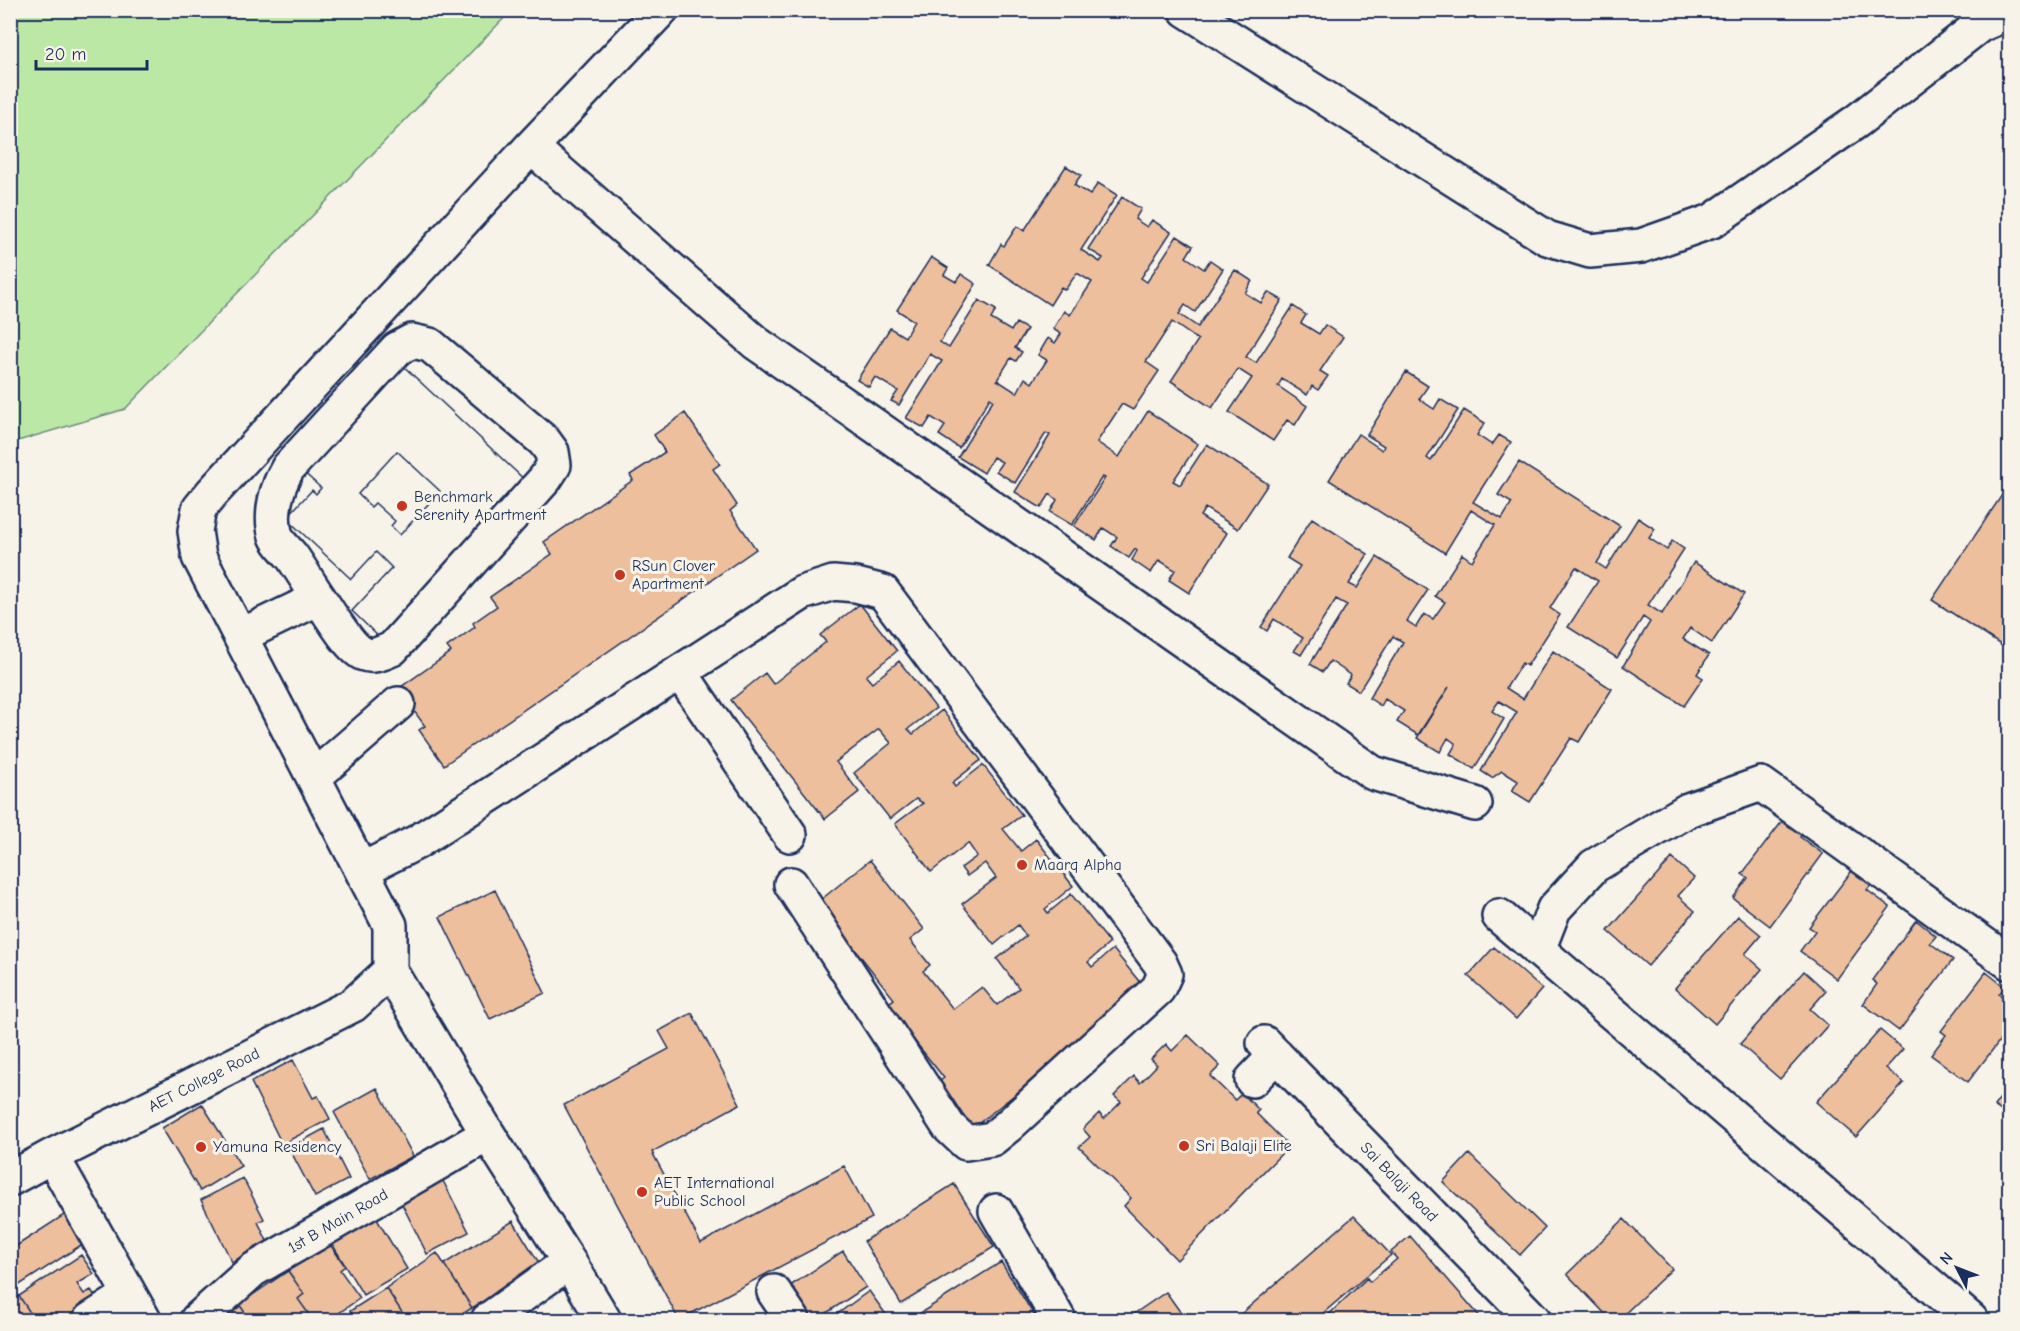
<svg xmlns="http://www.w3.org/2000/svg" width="2020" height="1331" viewBox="0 0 2020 1331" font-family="'Comic Neue',sans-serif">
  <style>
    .green { fill: #bce8a5; stroke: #6c8c82; stroke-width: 1.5 }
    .building { fill: #edbf9c; stroke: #1b2f5e; stroke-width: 1.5; fill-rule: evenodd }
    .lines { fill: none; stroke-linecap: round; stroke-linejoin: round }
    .minor-casing { stroke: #1b2f5e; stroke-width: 38 }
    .minor { stroke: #f7f3e8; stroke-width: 33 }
    .poi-dot { fill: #c8321e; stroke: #f7f3e8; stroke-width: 2 }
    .labels { text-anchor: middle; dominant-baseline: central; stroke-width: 6; stroke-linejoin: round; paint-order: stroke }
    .poi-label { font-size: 16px; fill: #1b2f5e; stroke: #f7f3e8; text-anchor: start }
    .street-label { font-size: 16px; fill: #1b2f5e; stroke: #f7f3e8 }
  </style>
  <rect width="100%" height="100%" fill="#f7f3e8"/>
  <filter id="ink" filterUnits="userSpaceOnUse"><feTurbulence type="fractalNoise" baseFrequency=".0167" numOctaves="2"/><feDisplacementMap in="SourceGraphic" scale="12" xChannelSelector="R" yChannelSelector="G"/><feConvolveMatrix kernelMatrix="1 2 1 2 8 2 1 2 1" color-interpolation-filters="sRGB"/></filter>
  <g filter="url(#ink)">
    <path class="green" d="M 11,10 L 511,10 L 511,11 L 125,409 L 11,443 Z"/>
    <path class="building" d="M 1066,166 L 1081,175 L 1074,185 L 1090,195 L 1098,183 L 1117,195 L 1081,250 L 1100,262 L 1103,258 L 1088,249 L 1122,197 L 1141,209 L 1135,219 L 1147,227 L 1152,220 L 1171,232 L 1141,278 L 1147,282 L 1177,236 L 1193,246 L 1186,257 L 1204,269 L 1210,260 L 1223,269 L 1195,312 L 1185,305 L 1179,314 L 1198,327 L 1235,270 L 1252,281 L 1245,293 L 1261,303 L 1268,292 L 1282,300 L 1246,357 L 1256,363 L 1293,306 L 1306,315 L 1301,323 L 1319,334 L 1325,325 L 1343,337 L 1320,371 L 1328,376 L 1318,390 L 1312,386 L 1307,395 L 1282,379 L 1278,386 L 1307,406 L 1295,425 L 1287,420 L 1273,441 L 1229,412 L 1252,378 L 1238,369 L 1212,408 L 1171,381 L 1198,340 L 1172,322 L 1146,362 L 1159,371 L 1133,410 L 1122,404 L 1097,442 L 1119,457 L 1148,411 L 1198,444 L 1173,481 L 1180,485 L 1207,444 L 1268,484 L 1238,529 L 1205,508 L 1200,516 L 1227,533 L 1189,593 L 1169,580 L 1175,570 L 1159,560 L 1151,573 L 1132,560 L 1137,551 L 1135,549 L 1129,558 L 1111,546 L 1117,537 L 1103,528 L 1096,540 L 1074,526 L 1105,478 L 1102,477 L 1072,525 L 1050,512 L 1057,500 L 1050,494 L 1041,508 L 1015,492 L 1050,435 L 1046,433 L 1015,483 L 996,471 L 1002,462 L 993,457 L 984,473 L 958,457 L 993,400 L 990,398 L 959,448 L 939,435 L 945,426 L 931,417 L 924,428 L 906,418 L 942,361 L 930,354 L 899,405 L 891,401 L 898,391 L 875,377 L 869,387 L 857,380 L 890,328 L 905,337 L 914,321 L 897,310 L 931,257 L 948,268 L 944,275 L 956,282 L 961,274 L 976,284 L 940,342 L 949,348 L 979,300 L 996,310 L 991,319 L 1011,331 L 1016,323 L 1027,329 L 1015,348 L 1022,352 L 1016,361 L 1011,358 L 997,380 L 1017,393 L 1025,378 L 1032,383 L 1047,360 L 1038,355 L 1048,338 L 1055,343 L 1061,334 L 1053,329 L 1064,311 L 1070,315 L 1092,282 L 1077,273 L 1065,290 L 1061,287 L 1050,305 L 989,265 L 1001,244 L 1004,246 L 1017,226 L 1024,231 Z
      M 398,361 L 528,483 L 382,640 L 352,611 L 392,568 L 376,552 L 351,579 L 286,518 L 312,490 L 316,494 L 321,488 L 299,468 ZM 397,451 L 440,491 L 400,535 L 391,526 L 395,521 L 375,503 L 371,507 L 358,494 Z
      M 398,361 L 528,483 L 382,640 L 352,611 L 392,568 L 376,552 L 351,579 L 286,518 L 312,490 L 316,494 L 321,488 L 299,468 Z
      M 1406,372 L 1428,386 L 1419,399 L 1434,409 L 1440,399 L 1458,410 L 1427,458 L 1431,461 L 1464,410 L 1485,423 L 1477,435 L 1492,445 L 1499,435 L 1511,442 L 1473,502 L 1502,519 L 1512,503 L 1498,495 L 1519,462 L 1620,526 L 1597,563 L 1606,569 L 1638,518 L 1655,529 L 1649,538 L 1667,550 L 1672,541 L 1684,549 L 1648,605 L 1662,614 L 1694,562 L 1744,594 L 1712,643 L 1690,628 L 1683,639 L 1709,655 L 1697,674 L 1703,678 L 1684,706 L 1623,666 L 1650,622 L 1643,617 L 1617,658 L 1568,627 L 1598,581 L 1576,567 L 1550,608 L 1560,615 L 1527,666 L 1522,663 L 1506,688 L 1523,699 L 1553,651 L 1612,689 L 1579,742 L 1571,738 L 1530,802 L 1512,791 L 1518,781 L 1502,771 L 1492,778 L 1481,771 L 1517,712 L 1499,701 L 1492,711 L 1504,719 L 1474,769 L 1450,754 L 1456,744 L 1448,738 L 1440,752 L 1417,738 L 1449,687 L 1418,735 L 1397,722 L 1404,711 L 1385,699 L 1381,706 L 1369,698 L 1403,642 L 1393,636 L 1359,691 L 1346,683 L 1351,675 L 1330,661 L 1323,672 L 1310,664 L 1347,605 L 1336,599 L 1301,655 L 1294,651 L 1303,638 L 1274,619 L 1267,631 L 1261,627 L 1300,566 L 1287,558 L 1312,518 L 1368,554 L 1349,584 L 1357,588 L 1377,557 L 1428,590 L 1407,621 L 1416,627 L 1424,614 L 1433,619 L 1445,602 L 1435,596 L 1462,554 L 1472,561 L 1495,525 L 1471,510 L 1445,553 L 1329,480 L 1358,434 L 1382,450 L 1384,446 L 1367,435 Z
      M 685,413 L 720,464 L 713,469 L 737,505 L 730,511 L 756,549 L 444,765 L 419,730 L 425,726 L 398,689 L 451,652 L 447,647 L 475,627 L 473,623 L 497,606 L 490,597 L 552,554 L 544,542 L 633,480 L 630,475 L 665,452 L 654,435 Z
      M 397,451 L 440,491 L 400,535 L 391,526 L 395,521 L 375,503 L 371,507 L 358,494 Z
      M 2010,483 L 2010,651 L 1932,600 Z
      M 860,604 L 897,651 L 866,676 L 872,683 L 899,661 L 936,708 L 908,729 L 913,734 L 942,710 L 981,760 L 952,783 L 955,787 L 983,765 L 1022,815 L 1003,829 L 1021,851 L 1036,839 L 1073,886 L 1045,909 L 1048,913 L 1071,894 L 1110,943 L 1088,962 L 1092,967 L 1113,949 L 1146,990 L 969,1131 L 934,1086 L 944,1078 L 886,1005 L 894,999 L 818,902 L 870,860 L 924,929 L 910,940 L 930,965 L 923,971 L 953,1009 L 982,987 L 997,1005 L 1019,988 L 997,959 L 1026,936 L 1018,925 L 994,945 L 962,904 L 996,878 L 985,863 L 967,876 L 961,868 L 977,856 L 968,843 L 931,872 L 895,824 L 923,803 L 916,799 L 890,819 L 854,773 L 891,743 L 879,729 L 836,762 L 859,792 L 825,819 L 731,700 L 765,673 L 773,684 L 826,642 L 820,635 Z
      M 1787,815 L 1806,830 L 1800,837 L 1823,854 L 1770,926 L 1733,898 L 1748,878 L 1742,874 Z
      M 1672,858 L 1694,878 L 1678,896 L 1695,911 L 1648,966 L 1608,931 Z
      M 1854,868 L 1874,882 L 1867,890 L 1890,907 L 1837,979 L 1800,951 L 1815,931 L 1809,927 Z
      M 495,890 L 545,993 L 490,1019 L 440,917 Z
      M 1738,916 L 1761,935 L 1745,954 L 1762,969 L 1715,1024 L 1675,988 Z
      M 1916,920 L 1936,936 L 1930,943 L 1953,960 L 1899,1031 L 1863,1004 L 1877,984 L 1872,980 Z
      M 1494,947 L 1542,989 L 1516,1019 L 1468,976 Z
      M 1804,971 L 1826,991 L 1810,1009 L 1828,1025 L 1780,1079 L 1740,1044 Z
      M 1986,972 L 2005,987 L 1999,994 L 2010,1002 L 2010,1027 L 1968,1082 L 1931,1055 L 1946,1035 L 1941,1031 Z
      M 692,1013 L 740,1104 L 652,1152 L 701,1243 L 844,1166 L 872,1218 L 679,1320 L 564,1105 L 669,1049 L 659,1031 Z
      M 1880,1030 L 1903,1049 L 1886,1068 L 1904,1083 L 1856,1137 L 1816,1102 Z
      M 1188,1035 L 1220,1066 L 1210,1076 L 1235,1100 L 1242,1093 L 1259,1110 L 1256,1113 L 1289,1146 L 1177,1260 L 1124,1206 L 1131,1198 L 1079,1147 L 1090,1137 L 1083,1129 L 1099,1113 L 1104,1119 L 1121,1102 L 1114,1096 L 1134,1076 L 1140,1083 L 1157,1065 L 1151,1059 L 1166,1044 L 1172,1051 Z
      M 293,1060 L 313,1098 L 318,1096 L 330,1119 L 282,1144 L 251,1082 Z
      M 2010,1074 L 2010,1117 L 1994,1106 L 2009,1086 L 2004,1082 Z
      M 377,1088 L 413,1156 L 370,1179 L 334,1112 Z
      M 202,1104 L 241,1166 L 200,1191 L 162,1128 Z
      M 324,1129 L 349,1179 L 315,1197 L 289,1148 Z
      M 1469,1154 L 1545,1228 L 1520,1255 L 1443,1182 Z
      M 439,1173 L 469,1232 L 427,1254 L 397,1194 Z
      M 243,1178 L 264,1219 L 258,1222 L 268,1243 L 232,1262 L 201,1200 Z
      M 954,1184 L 994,1247 L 901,1304 L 864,1241 Z
      M 67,1213 L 86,1242 L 10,1291 L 10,1250 Z
      M 375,1216 L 407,1269 L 363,1295 L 331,1242 Z
      M 1354,1216 L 1391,1255 L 1315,1320 L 1234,1320 Z
      M 1624,1219 L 1672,1269 L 1618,1320 L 1611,1320 L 1567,1274 Z
      M 513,1221 L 541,1266 L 472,1308 L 444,1264 Z
      M 1410,1236 L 1483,1320 L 1316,1320 L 1320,1317 L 1323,1320 L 1367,1278 L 1370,1282 L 1397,1259 L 1391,1252 Z
      M 329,1243 L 345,1266 L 340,1270 L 360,1298 L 329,1320 L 313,1320 L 298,1299 L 304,1294 L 288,1271 Z
      M 843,1251 L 866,1287 L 816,1320 L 813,1320 L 790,1286 Z
      M 437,1253 L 472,1308 L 453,1320 L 407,1320 L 386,1288 Z
      M 81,1255 L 94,1274 L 77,1284 L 84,1294 L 91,1290 L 97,1299 L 64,1320 L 35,1320 L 19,1296 Z
      M 1001,1262 L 1037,1320 L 916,1320 L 914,1317 Z
      M 288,1271 L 304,1294 L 298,1299 L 313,1320 L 250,1320 L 239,1304 Z
      M 386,1288 L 407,1320 L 356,1320 L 350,1311 Z
      M 869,1291 L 890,1320 L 829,1320 Z
      M 1166,1292 L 1186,1320 L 1125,1320 Z
      M 19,1296 L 35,1320 L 10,1320 L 10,1302 Z
      M 239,1304 L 250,1320 L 212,1320 Z"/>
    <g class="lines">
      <g class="minor-casing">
        <path id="minor" d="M 1186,10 L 1547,238 L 1590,251 L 1641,246 L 1712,221 L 1857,121 L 1980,25 L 2010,12
          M 531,147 L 756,343 L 1373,773 L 1475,804
          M 240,636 L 319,598 C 310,585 302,571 293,558 C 288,551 279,544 276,536 C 269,513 277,487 288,468 L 397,349 L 412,341 L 430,345 L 544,441 L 552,452 L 554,465 L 545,479 L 392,649 C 384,652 373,658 364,654 C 350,649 328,611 319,598
          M 680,672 L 790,835
          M 314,777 L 398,704
          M 362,870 L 417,842 L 802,593 L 833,583 L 856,585 L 883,592 L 1160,963 L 1165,974 L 1158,989 L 1008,1126 L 992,1139 L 966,1143 L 949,1127 L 791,884
          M 1499,916 L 1971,1320
          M 1538,950 L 1554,909 L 1594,866 L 1688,810 L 1761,784 L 2010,963
          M 1264,1043 L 1534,1320
          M 1252,1080 L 1276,1055
          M 52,1156 L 144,1320
          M 10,1179 L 52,1156 L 353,1005 L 390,971
          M 996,1211 L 1059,1320
          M 774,1292 L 793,1320
          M 90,1320 L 129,1295
          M 197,1320 L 253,1270 L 488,1134
          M 488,1320 L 569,1262
          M 604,1320 L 569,1262 L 488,1134 L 390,971 L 390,925 L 199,557 L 195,531 L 199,509 L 212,493 L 531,147 L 661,10"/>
      </g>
      <use href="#minor" class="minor"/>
    </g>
  </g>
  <g class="poi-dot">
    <circle cx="402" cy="506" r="6"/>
    <circle cx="620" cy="575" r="6"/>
    <circle cx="1022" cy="865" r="6"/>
    <circle cx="1184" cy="1146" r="6"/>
    <circle cx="201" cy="1147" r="6"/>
    <circle cx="642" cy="1192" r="6"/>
  </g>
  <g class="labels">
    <g class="poi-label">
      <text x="414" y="497">Benchmark<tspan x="414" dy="18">Serenity Apartment</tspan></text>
      <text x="632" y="566">RSun Clover<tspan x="632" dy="18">Apartment</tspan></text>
      <text x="1034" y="865">Maarq Alpha</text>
      <text x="1196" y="1146">Sri Balaji Elite</text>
      <text x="213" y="1147">Yamuna Residency</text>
      <text x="654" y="1183">AET International<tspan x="654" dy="18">Public School</tspan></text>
    </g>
    <g class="street-label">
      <text transform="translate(204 1080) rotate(-27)">AET College Road</text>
      <text transform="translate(1399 1182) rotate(46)">Sai Balaji Road</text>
      <text transform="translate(338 1221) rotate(-30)">1st B Main Road</text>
    </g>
  </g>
  <rect width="2020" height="1331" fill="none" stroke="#f7f3e8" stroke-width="36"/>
  <rect x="18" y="18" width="1984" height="1295" fill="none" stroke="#1b2f5e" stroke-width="2" filter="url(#ink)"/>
  <g transform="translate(1957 1268) rotate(312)" stroke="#f7f3e8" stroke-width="4.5" paint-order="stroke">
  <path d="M0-4.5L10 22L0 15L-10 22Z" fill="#1b2f5e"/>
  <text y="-9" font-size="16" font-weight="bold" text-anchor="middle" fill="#1b2f5e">N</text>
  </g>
  <path d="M36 60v9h111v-9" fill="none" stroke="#1b2f5e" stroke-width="3"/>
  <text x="45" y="60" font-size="18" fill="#1b2f5e" stroke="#f7f3e8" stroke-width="4.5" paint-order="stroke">20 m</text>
</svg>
